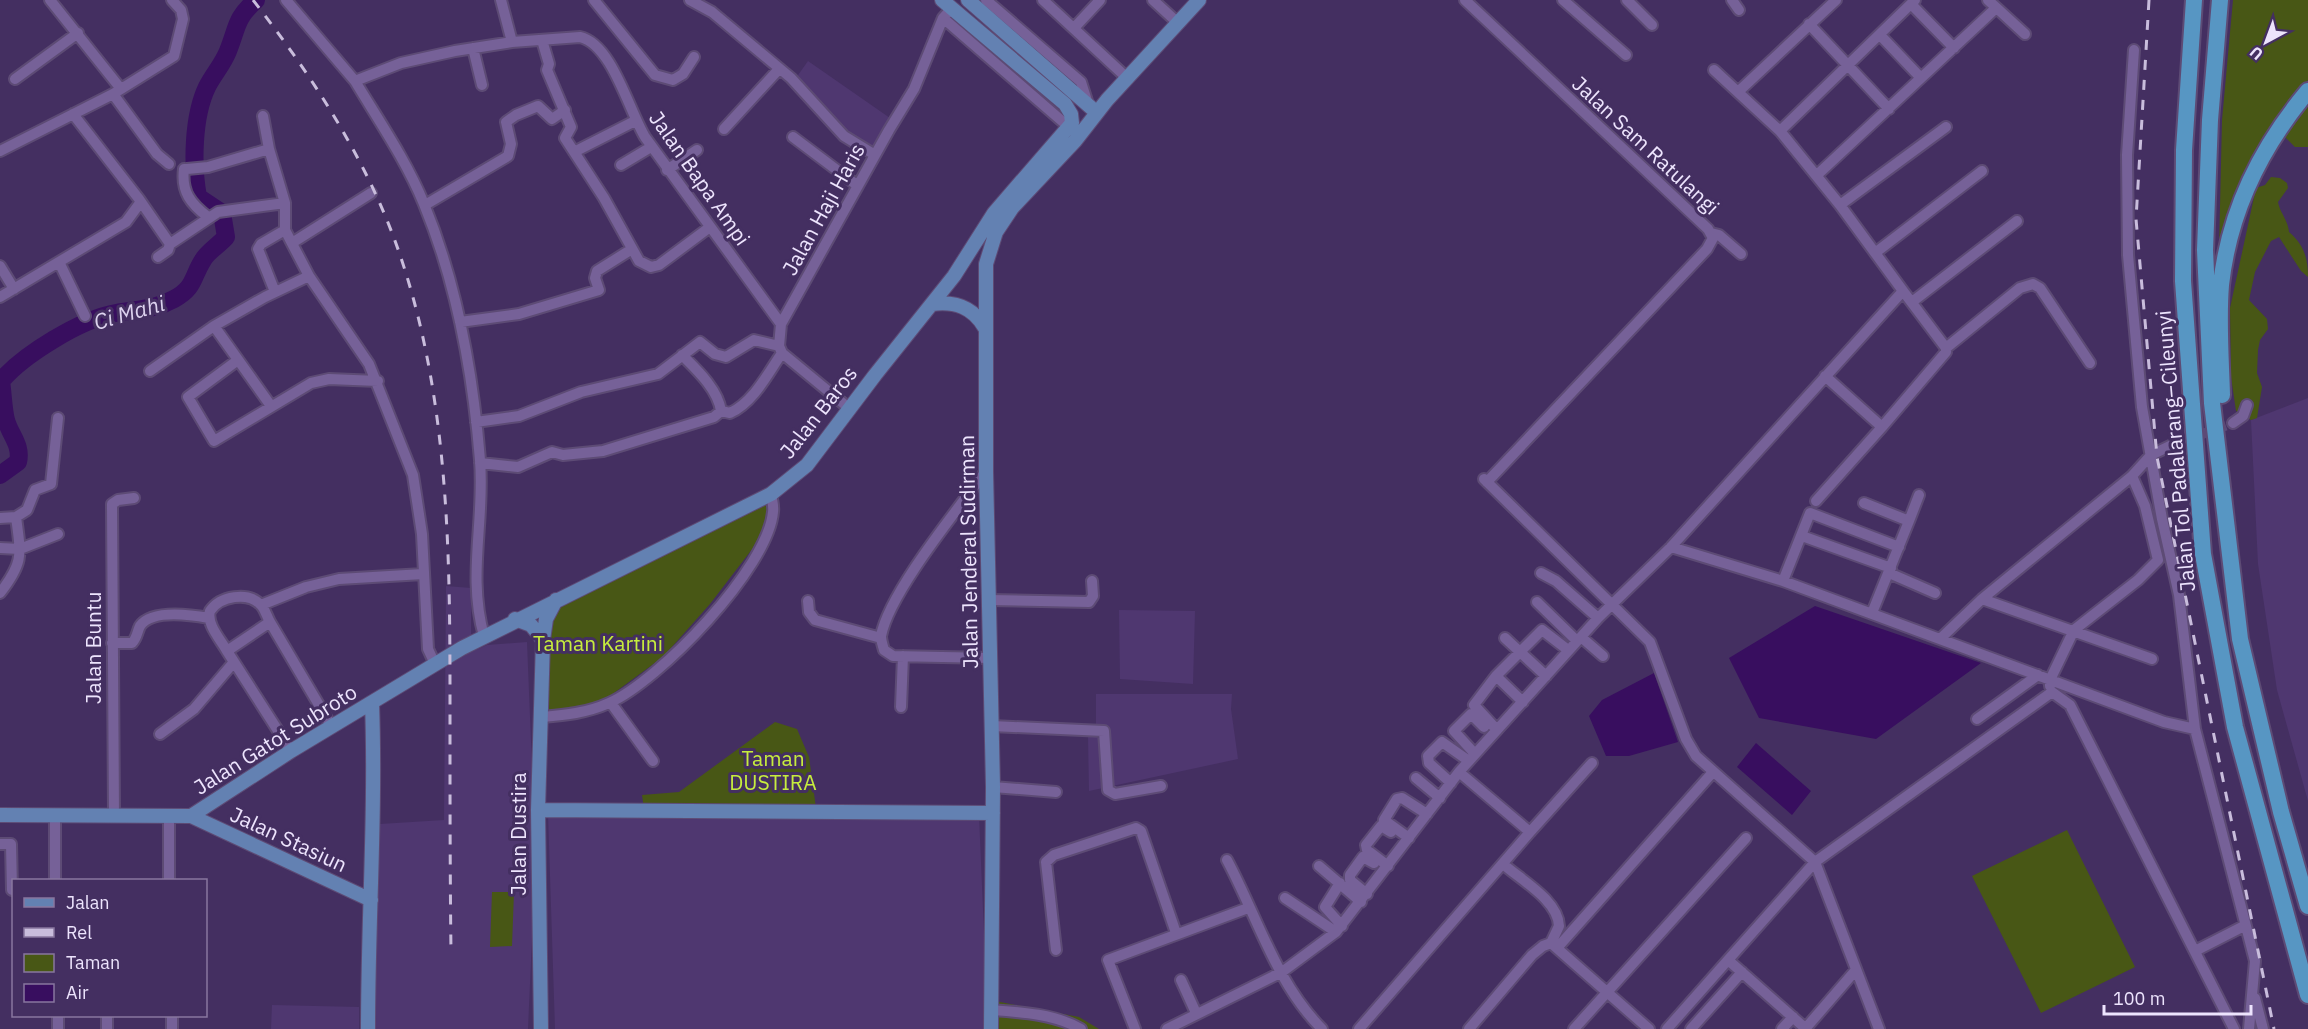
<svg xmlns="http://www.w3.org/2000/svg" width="2308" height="1029" viewBox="0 0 2308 1029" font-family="'IBM Plex Sans',sans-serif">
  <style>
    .built { fill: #4f3770 }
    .green { fill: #485715 }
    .water { fill: #380e5f }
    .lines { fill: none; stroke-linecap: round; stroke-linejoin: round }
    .river { stroke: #380e5f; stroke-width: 18 }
    .minor-tunnel { stroke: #5d4a78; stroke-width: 10; stroke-dasharray: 10 5; stroke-linecap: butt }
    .minor-casing { stroke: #5d4b75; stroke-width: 14 }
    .major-casing { stroke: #5d4b75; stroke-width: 16 }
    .highway-casing { stroke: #5d4b75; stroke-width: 20 }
    .minor { stroke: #766198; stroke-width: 10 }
    .major { stroke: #6381b2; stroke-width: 14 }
    .highway { stroke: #5796c3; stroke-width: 16 }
    .rail { stroke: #c9bddc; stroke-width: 3; stroke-dasharray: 10 10; stroke-linecap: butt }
    .labels { text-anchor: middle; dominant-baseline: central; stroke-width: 6; stroke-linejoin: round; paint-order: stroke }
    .street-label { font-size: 21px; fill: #ede4fd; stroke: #442f61 }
    .park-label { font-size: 21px; fill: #c7ed3d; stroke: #442f61 }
    .water-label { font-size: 22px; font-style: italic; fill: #dcd2ee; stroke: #442f61 }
  </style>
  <rect width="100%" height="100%" fill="#442f61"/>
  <path class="built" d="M 808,61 L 890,118 L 870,151 L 845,135 L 796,78 Z
    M 2308,398 L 2308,801 L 2277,690 L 2258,564 L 2251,420 Z
    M 446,586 L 471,588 L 471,652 L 487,645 L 527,642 L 532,767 L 532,938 L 528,1029 L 374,1029 L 380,824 L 444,820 Z
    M 1119,610 L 1195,611 L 1193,684 L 1120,679 Z
    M 1096,694 L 1232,694 L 1231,709 L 1238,759 L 1089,791 L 1088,736 L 1096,735 Z
    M 548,814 L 979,815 L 988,1029 L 555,1029 Z
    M 272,1005 L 359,1007 L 359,1029 L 271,1029 Z"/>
  <path class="green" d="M 2233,0 L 2308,0 L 2308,80 L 2276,119 L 2258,146 L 2241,186 L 2219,250 L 2222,120 Z
    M 2308,106 L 2308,147 L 2295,147 L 2285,137 Z
    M 2271,177 L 2280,178 L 2287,183 L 2288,188 L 2278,202 C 2280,213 2288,220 2289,232 C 2304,245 2308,258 2308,277 L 2301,271 L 2279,237 L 2271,241 L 2255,272 L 2249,300 L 2267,319 L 2268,329 L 2260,340 L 2258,350 L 2257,373 L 2262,387 L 2257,418 L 2251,420 L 2236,411 L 2231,377 L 2230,308 L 2256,188 L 2265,185 Z
    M 768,501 L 765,524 L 753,548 L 710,604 L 663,657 L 603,701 L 584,709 L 547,710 L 550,617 L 566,602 Z
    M 775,722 L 797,729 L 809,757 L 816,808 L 644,809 L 642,795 L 679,792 Z
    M 2067,830 L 2135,967 L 2041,1013 L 1972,876 Z
    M 492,892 L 514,892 L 512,946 L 490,947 Z
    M 995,1001 L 1079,1017 L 1099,1029 L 995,1029 Z"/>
  <path class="water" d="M 1815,606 L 1981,663 L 1876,739 L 1759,718 L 1729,658 Z
    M 1654,673 L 1678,742 L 1629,756 L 1606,756 L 1589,716 L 1602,700 Z
    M 1756,743 L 1811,791 L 1792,815 L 1737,767 Z"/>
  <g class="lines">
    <path class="river" d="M 0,475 L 18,462 C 22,445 10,435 6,420 C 3,408 3,394 1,381 C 23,355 81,319 116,313 C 137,309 154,310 174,299 C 195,288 192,277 203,260 C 207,252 219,245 226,237 L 222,213 L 198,197 C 192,165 193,116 207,87 C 213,75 223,64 228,51 C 238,26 235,19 256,0"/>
    <path class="minor-tunnel" d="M 2174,444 L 2233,423"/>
    <g class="minor-casing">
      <path id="minor" d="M 50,0 L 121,89
        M 286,0 L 355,81 L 401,63 L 455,51 L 512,42 L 580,37 C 612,44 629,111 645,137 L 781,324
        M 501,0 L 512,42
        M 594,0 L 655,75 L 673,80 L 683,74 L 694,57
        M 690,0 L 712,12 L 791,78 L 844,136 L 875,155
        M 986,0 L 1081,82 L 1088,104
        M 1043,0 L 1126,77
        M 1153,0 L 1178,23
        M 1465,0 L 1708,229 L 1713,238 L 1707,249 L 1487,482
        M 1563,0 L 1626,55
        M 1627,0 L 1652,25
        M 1732,0 L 1739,10
        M 1988,0 L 2025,34
        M 1911,4 L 1954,48
        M 943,18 L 1070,128
        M 1809,24 L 1889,109
        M 1074,28 L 1100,0
        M 1880,35 L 1921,78
        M 542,40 L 549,64 L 547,70 L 571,127 L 565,138 L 604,198 L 639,261 L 651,267 L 659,265 L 710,227
        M 473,48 L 482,85
        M 2134,50 L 2127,155 L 2128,255 L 2142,407 L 2162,519 L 2179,595 L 2195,729
        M 1714,70 L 1780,131
        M 15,79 L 78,33
        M 355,81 C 379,121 406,160 424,204 C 457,284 473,374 480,460 C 485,520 467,576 484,636
        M 1739,91 L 1836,0
        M 113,94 L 157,154 L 169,164
        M 73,114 L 139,199 L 170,244
        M 263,116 L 269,149 L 285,203 L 285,230 L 309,276 L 369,364 L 413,475 L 422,534 L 428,649 L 435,664
        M 724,129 L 779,69
        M 793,137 L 858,186
        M 0,151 L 113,94 L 174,56 L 183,19 L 181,10 L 172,0
        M 574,152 L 635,121
        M 621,165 L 651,147
        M 184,169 C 181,192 191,204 208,217
        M 187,169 L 208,167 L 269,149
        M 667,170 L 697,150
        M 1817,175 L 1996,8
        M 425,205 L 508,156 L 511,144 L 506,122 L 516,115 L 538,106 L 552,119 L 565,110
        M 1840,205 L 1946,127
        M 1711,233 L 1719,235 L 1741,254
        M 292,243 L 371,193
        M 1875,253 L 1982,171
        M 158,257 L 168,250 L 170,244 L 218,212 L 285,203
        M 59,262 L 85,316
        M 0,266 L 14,289
        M 275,292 L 258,249 L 261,244 L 285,230
        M 0,297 L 126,222 L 140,203
        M 1912,302 L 2017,221
        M 460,322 L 519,314 L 599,290 L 595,278 L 597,271 L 632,249
        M 214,326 L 271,406
        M 1946,348 L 2020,288 L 2033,284 L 2040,288 L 2090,363
        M 238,360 L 188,397 L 214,441 L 311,383 L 329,379 L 378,381
        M 150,371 L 214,326 L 265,297 L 309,276
        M 850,409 L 782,353 L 779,346 L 781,324 L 889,130 L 914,89 L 943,18 L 952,8
        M 721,411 L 730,413 C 754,402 768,373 782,353
        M 476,422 L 519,416 L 581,392 L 658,374 L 700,342 L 715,354 L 726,357 L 754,340 L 779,346
        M 2233,423 L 2243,416 L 2247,405
        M 1882,427 L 1946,352 L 1946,348 L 1903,291
        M 480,463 L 518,467 L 552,452 L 563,455 L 603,451 L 714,417 L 721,411 C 718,389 696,369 682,355
        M 986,471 C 958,509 889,593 881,636 C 881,641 883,646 884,650 L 893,656 L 991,658
        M 1484,479 L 1650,642 L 1686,739 L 1696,756 L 1815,862 L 1879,1029
        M 1816,501 L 1882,427 L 1825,376
        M 1864,503 L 1909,521 L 1872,613
        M 0,518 L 16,517
        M 1909,521 L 1919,495
        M 1802,536 L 1891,568
        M 1671,547 L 1783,581 L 2164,722 L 2195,729 L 2255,961 L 2249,1029
        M 0,548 L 20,549 L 58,534
        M 1541,573 L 1556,581 L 1598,618
        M 1889,573 L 1935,593
        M 1783,581 L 1810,513 L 1899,547
        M 0,593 C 24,562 21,555 16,517 L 27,510 L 35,490 L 51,484 L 58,418
        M 1982,599 L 2152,659
        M 989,600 L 1089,602 L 1093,596 L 1092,581
        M 808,601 L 809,612 L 815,620 L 881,638
        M 1537,602 L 1577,641
        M 261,605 L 306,587 L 339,579 L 423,574
        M 270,622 L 332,727
        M 1581,637 L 1603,656
        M 1505,638 L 1546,676
        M 1941,638 L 1982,599 L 2132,476
        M 112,643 L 132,643 C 137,638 137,632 140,626 C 152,609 192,615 209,618
        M 227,651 C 221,640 206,624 210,611 C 220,596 248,591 261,605 C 265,609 267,617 270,622 L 227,651 L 291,751
        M 1496,676 L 1523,702
        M 2050,686 L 2050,680 L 2074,630 L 2138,580 L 2158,560 L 2145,506 L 2132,476 L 2151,455 L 2174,444
        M 611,703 L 653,761
        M 901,707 L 903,656
        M 542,717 C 565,715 587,713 609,703 C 659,681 768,568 773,512 C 774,506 772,500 771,494
        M 1977,719 L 2038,675
        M 992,726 L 1104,731 L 1108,790 L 1115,794 L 1161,786
        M 1497,730 L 1474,705 L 1496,676 L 1542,630 L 1568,650
        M 160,734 L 194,709 L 234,662
        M 1475,754 L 1454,731 L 1471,714 L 1484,727
        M 1416,778 L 1440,798
        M 1451,783 L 1429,763 L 1428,756 L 1442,742 L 1469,761
        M 993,787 L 1056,792
        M 55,815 L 55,880
        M 114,815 L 112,504 L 118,500 L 134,498
        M 169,815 L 169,880
        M 1530,832 L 1592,763
        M 1409,838 L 1384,820 L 1397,799 L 1402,798 L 1427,814
        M 0,844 L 11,844 L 12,890
        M 1227,860 C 1257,916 1276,983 1322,1029
        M 1503,864 C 1521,880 1558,900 1559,926 L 1551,943
        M 1319,866 L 1361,902
        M 1388,866 L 1367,850 L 1366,845 L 1381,826 L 1391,832
        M 1340,883 L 1325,907 L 1342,926
        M 1367,894 L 1350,880 L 1350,875 L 1363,857 L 1374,863
        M 1285,898 L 1336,932
        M 1558,947 L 1713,772
        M 1056,950 L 1046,862 L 1054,855 L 1136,828 L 1141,831 L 1176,933
        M 2195,951 L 2244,926
        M 1181,980 L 1196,1013
        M 2255,998 L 2263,1029
        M 991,1010 C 1021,1012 1055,1014 1081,1029
        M 107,1016 L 107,1029
        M 172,1016 L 172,1029
        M 1805,1028 L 1728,960 L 1815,862 L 2052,692 L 2070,705 L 2234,1029
        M 58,1029 L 58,1016
        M 1135,1029 L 1108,960 L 1248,908
        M 1167,1029 L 1282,972 L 1336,932 L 1459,772 L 1598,618 L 1671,547 L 1903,291 L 1840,205 L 1780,131 L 1915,0
        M 1359,1029 L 1530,832 L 1459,772
        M 1469,1029 L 1532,955 L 1543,946 L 1551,943 L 1649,1029
        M 1574,1029 L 1746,838
        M 1667,1029 L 1728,960
        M 1691,1029 L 1742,972
        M 1782,1029 L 1793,1017
        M 1805,1029 L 1855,971"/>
    </g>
    <g class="major-casing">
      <path id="major" d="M 968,0 L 1096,112
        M 932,304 C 955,301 973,307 985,328
        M 515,619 L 531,625 L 543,640
        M 538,810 L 993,813
        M 0,815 L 191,816 L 371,900
        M 191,816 L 291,751 L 462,648 L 771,494 L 807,465 L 875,375 L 954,276 L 994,213 L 1072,123 L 1071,114 L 1065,104 L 942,0
        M 368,1029 C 368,920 376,812 372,703
        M 541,1029 L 538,810 L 543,640 L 546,619 L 556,600
        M 991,1029 L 993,787 L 986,471 L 986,264 L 996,232 L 1012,208 L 1075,141 L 1107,100 L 1199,0"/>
    </g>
    <g class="highway-casing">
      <path id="highway" d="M 2194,0 L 2184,150 L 2183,281 L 2203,554 L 2235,727 L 2308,995
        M 2220,0 L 2210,120 L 2205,250 L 2212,403 L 2240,639 L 2281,812 L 2308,906
        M 2222,395 C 2221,359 2218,321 2221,285 C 2229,212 2261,147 2308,91"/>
    </g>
    <use href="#minor" class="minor"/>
    <use href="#major" class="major"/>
    <use href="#highway" class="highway"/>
    <path class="rail" d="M 253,0 C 313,77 369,163 400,255 C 450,402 450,559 450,712 C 450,793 450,873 451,953
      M 2149,0 L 2136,219 L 2157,457 L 2274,1029"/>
  </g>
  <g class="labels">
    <g class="street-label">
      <text transform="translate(1646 145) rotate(43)">Jalan Sam Ratulangi</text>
      <text transform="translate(700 178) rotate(55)">Jalan Bapa Ampi</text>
      <text transform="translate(823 209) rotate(-61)">Jalan Haji Haris</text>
      <text transform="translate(818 412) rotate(-52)">Jalan Baros</text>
      <text transform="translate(2175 451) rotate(-95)">Jalan Tol Padalarang–Cileunyi</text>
      <text transform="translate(968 552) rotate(-91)">Jalan Jenderal Sudirman</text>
      <text transform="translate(93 648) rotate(-90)">Jalan Buntu</text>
      <text transform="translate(275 739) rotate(-32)">Jalan Gatot Subroto</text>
      <text transform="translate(518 834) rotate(-90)">Jalan Dustira</text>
      <text transform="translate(289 839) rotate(25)">Jalan Stasiun</text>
    </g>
    <g class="park-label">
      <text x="598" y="643">Taman Kartini</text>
      <text x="773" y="758">Taman<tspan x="773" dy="24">DUSTIRA</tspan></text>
    </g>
    <g class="water-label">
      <text transform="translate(129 312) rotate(-16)">Ci Mahi</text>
    </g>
  </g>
  <rect x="12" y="879" width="195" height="138" fill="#442f61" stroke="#88779f" stroke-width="1.5"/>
  <rect x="24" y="898" width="30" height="9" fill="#6381b2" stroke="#88779f" stroke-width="1.5"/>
  <text x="66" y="909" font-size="18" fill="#ede4fd">Jalan</text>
  <rect x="24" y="928" width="30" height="9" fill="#c9bddc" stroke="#88779f" stroke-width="1.5"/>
  <text x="66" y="939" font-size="18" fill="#ede4fd">Rel</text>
  <rect x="24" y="954" width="30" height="18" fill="#485715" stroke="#88779f" stroke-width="1.5"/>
  <text x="66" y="969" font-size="18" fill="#ede4fd">Taman</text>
  <rect x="24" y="984" width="30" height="18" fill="#380e5f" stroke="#88779f" stroke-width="1.5"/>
  <text x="66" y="999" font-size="18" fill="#ede4fd">Air</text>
  <g transform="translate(2266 42) rotate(221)" stroke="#442f61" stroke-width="4.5" paint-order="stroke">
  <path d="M0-4.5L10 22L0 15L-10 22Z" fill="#ede4fd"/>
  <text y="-9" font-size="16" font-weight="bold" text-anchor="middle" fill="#ede4fd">U</text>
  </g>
  <path d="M2104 1005v9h147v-9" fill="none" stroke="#ede4fd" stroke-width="3"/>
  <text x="2113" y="1005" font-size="18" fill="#ede4fd" stroke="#442f61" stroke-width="4.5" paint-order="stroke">100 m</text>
</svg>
